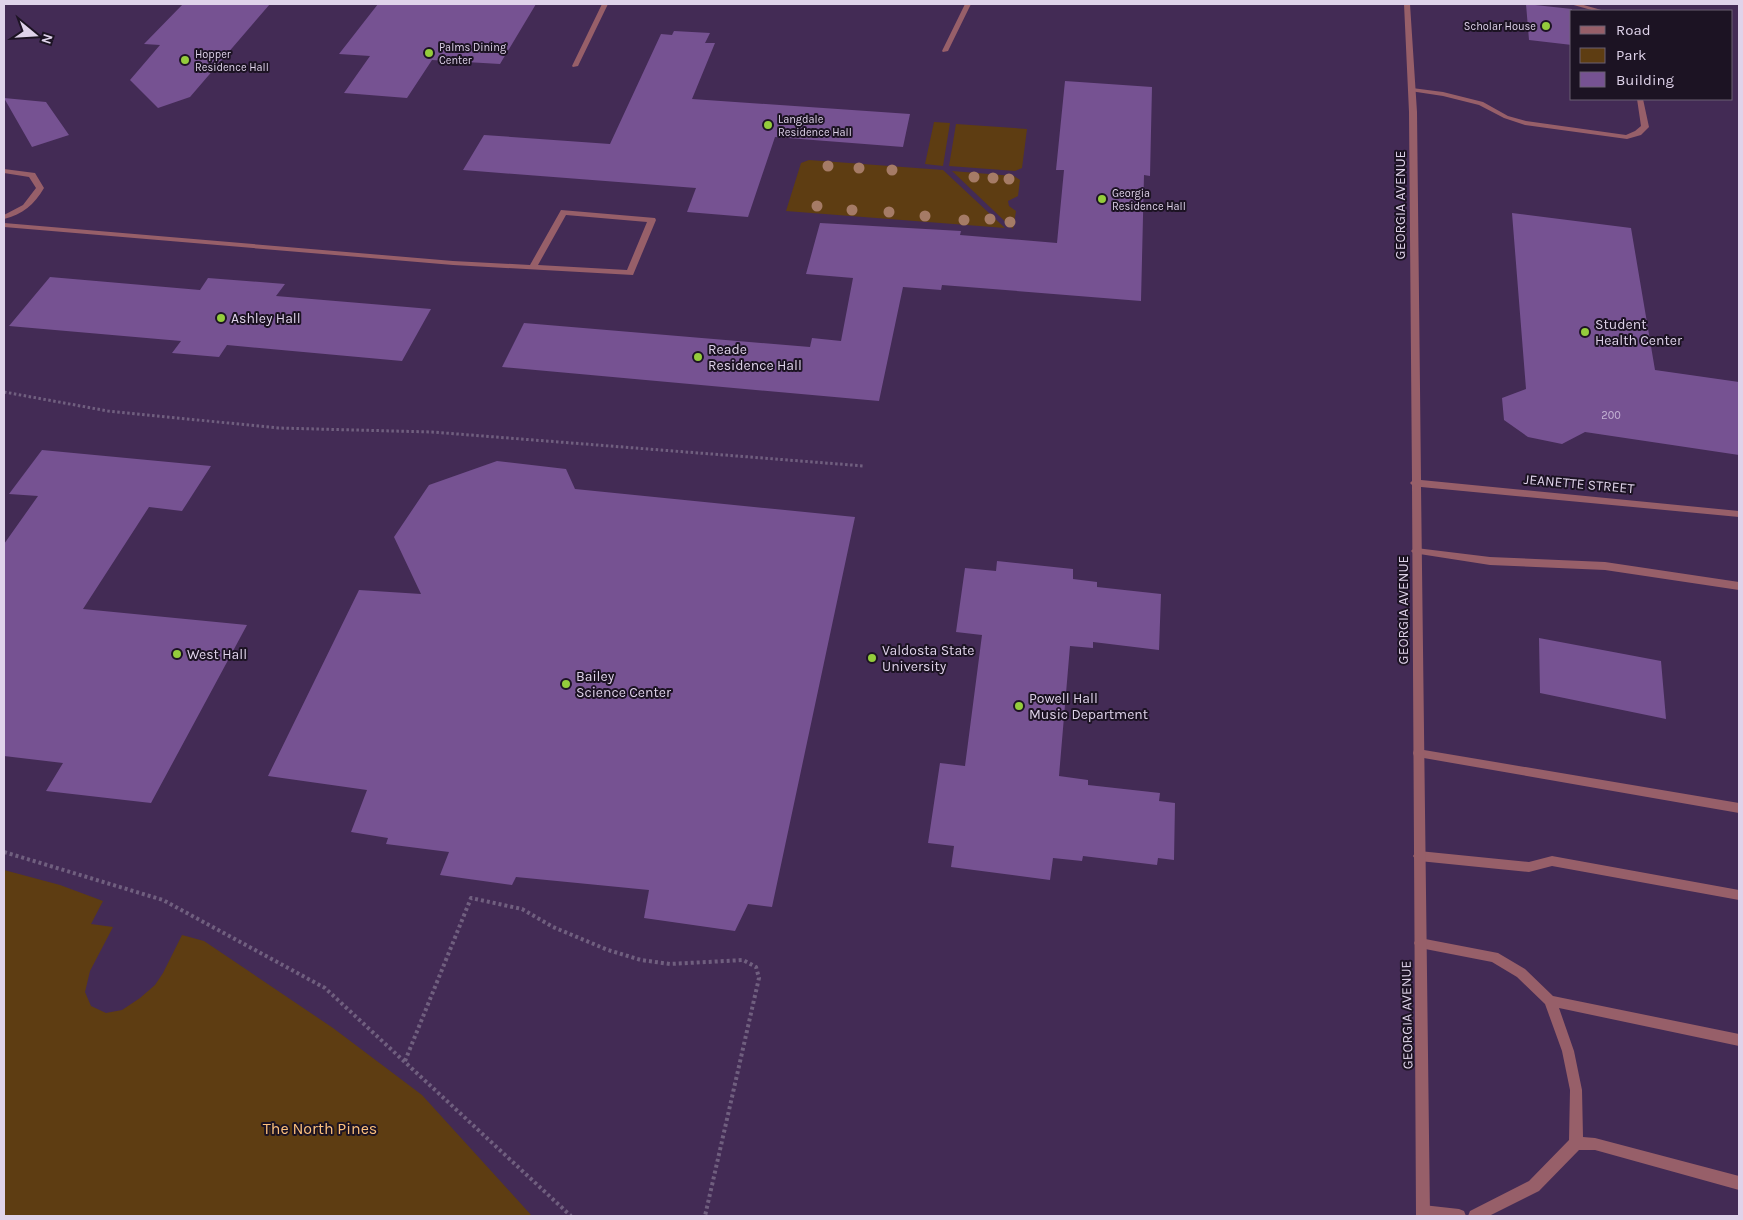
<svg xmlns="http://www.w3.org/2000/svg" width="1743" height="1220" viewBox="0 0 1743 1220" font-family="Karla,sans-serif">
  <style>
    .built { fill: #432b55; fill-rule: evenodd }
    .green { fill: #5e3d12 }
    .building { fill: #765292 }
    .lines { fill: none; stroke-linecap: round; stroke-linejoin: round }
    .path-far1 { stroke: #705f7f; stroke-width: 3; stroke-dasharray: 2.5 2.5; stroke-linecap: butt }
    .path { stroke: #705f7f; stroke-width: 4; stroke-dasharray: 3 3; stroke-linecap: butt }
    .service { fill: #975f69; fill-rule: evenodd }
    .minor { fill: #975f69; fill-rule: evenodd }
    .tree { fill: #a57b66 }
    .poi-dot { fill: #94cc3c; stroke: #1c1323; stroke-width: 2 }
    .labels { text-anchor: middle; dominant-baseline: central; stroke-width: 4; stroke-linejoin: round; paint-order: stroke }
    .far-poi-label { font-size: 11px; fill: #dfd3ea; stroke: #1c1323; text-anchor: start }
    .number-label { font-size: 11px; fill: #c5b3d4 }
    .street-label { font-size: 14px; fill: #dfd3ea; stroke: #1c1323 }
    .poi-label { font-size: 14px; fill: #dfd3ea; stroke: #1c1323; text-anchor: start }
    .near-park-label { font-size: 16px; fill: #fdc17e; stroke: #1c1323 }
  </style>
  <rect width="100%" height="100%" fill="#392549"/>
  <path class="built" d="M 4,4 L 1739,4 L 1739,1216 L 4,1216 ZM 1572,11 L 1732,11 L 1732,99 L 1572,99 Z"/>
  <path class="green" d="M 934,122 L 950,123 L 943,166 L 925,164 Z
    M 956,124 L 1027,129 L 1022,168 L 1015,171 L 949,166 Z
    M 809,160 L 943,170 L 1005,228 L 786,211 L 801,163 Z
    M 952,171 L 1014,176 L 1020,180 L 1018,196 L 1008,201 L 1009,206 L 1016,211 L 1013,229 Z
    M 4,870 L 60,885 L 103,901 L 91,924 L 113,927 L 90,971 L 85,992 L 91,1006 L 106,1013 L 122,1010 L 140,998 L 155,985 L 163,973 L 182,935 L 204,941 L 333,1028 L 422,1095 L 532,1216 L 4,1216 Z"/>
  <path class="building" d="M 183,4 L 270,4 L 190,97 L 158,108 L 130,80 L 160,45 L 144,44 Z
    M 378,4 L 536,4 L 500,64 L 432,60 L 407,98 L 344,93 L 370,56 L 339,54 Z
    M 1526,4 L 1572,9 L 1572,45 L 1529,40 Z
    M 674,31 L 710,33 L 705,43 L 715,43 L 692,99 L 910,114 L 903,147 L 775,137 L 748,217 L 687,212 L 696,188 L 463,170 L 484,135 L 610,144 L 661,34 L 672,35 Z
    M 1065,81 L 1152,87 L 1150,176 L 1144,175 L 1141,301 L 942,285 L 941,290 L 903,287 L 879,401 L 502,367 L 524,323 L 810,347 L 812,338 L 841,341 L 853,278 L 806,274 L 820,223 L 961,231 L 960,235 L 1057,243 L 1064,170 L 1056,170 Z
    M 4,98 L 46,102 L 69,135 L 32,147 Z
    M 1512,213 L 1631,228 L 1655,370 L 1739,382 L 1739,455 L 1585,432 L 1562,444 L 1528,437 L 1504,420 L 1502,398 L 1526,389 Z
    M 50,277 L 200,290 L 208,278 L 285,284 L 276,296 L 431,309 L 402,361 L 227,345 L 219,357 L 172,353 L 181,341 L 9,326 Z
    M 42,450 L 211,466 L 182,511 L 149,507 L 83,609 L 247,625 L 151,803 L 46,791 L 63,763 L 4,756 L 4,544 L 38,496 L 9,494 Z
    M 497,461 L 566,469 L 575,489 L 855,517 L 772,907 L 748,904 L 735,931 L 644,918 L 649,890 L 516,877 L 512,885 L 440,875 L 449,852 L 386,844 L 388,838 L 351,832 L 367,790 L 268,776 L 359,590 L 421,594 L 394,537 L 429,485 Z
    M 997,561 L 1073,569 L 1073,579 L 1097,582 L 1097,587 L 1161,594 L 1159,650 L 1093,642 L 1093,648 L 1070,646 L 1059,776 L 1088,780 L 1088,785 L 1160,793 L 1159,801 L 1175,803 L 1174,860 L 1158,858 L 1157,865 L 1083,856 L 1082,861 L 1053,858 L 1050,880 L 951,867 L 954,846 L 928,843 L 940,763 L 965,766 L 982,635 L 956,632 L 965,568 L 996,571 Z
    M 1539,638 L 1661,661 L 1666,719 L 1540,693 Z"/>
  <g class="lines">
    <path class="path-far1" d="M 4,392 L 108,411 L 278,428 L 432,432 L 864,466"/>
    <path class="path" d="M 4,852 L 163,900 L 325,988 L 571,1216
      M 405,1061 L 471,898 L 522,909 L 553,927 L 608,950 L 641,960 L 670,964 L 743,960 L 756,967 L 759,978 L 705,1216"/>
    <path class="service" d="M 602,4 L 608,4 L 578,66 L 573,67 L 572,66 Z
      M 965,4 L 971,4 L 948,51 L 943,52 L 942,51 Z
      M 1570,4 L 1580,4 L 1605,11 L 1595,11 Z
      M 1412,88 L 1443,92 L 1483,102 L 1508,116 L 1526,121 L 1626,135 L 1635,131 L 1641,126 L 1637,99 L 1643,99 L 1649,127 L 1641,135 L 1627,139 L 1525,125 L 1504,118 L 1479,105 L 1443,96 L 1410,91 L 1410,89 Z
      M 4,169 L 35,173 L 44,188 C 34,205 23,214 4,219 L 4,215 L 23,205 L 36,188 L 29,177 L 4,173 Z
      M 561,210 L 655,218 L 656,220 L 633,275 L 453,265 L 4,227 L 4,223 L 453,261 L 530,265 ZM 566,215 L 647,222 L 627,270 L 538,265 Z
      M 1416,548 L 1490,557 L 1605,562 L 1739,582 L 1739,590 L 1605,570 L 1490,565 L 1413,553 L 1411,551 L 1413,549 Z
      M 1418,749 L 1739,803 L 1739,813 L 1418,757 L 1414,756 L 1413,753 L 1414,750 Z
      M 1419,851 L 1529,862 L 1552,856 L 1739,890 L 1739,900 L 1552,866 L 1529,872 L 1419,861 L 1415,859 L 1413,856 L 1415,853 Z
      M 1420,938 L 1498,953 L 1525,969 L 1553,996 L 1739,1034 L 1739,1046 L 1559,1008 L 1574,1051 L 1582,1090 L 1583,1137 L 1595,1138 L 1739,1176 L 1739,1190 L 1595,1150 L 1579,1150 L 1539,1191 L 1489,1216 L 1468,1216 L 1470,1211 L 1529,1181 L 1569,1140 L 1570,1090 L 1562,1051 L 1545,1004 L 1517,977 L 1492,962 L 1420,948 L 1416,947 L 1414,943 L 1416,939 Z
      M 1423,1205 L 1459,1209 L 1464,1211 L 1466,1216 L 1418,1216 L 1416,1212 L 1418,1207 Z"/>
    <path class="minor" d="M 1404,4 L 1410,4 L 1417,112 L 1421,480 L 1739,511 L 1739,517 L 1421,487 L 1430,1216 L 1416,1216 L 1412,485 L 1410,483 L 1412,481 L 1409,112 Z"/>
  </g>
  <g class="tree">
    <circle cx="828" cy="166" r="5.5"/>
    <circle cx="859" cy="168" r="5.5"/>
    <circle cx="892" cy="170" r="5.5"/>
    <circle cx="974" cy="177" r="5.5"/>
    <circle cx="993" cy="178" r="5.5"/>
    <circle cx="1009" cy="179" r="5.5"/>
    <circle cx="817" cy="206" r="5.5"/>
    <circle cx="852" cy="210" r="5.5"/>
    <circle cx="889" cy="212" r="5.5"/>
    <circle cx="925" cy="216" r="5.5"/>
    <circle cx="990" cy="219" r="5.5"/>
    <circle cx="964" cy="220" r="5.5"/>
    <circle cx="1010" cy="222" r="5.5"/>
  </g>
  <g class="poi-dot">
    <circle cx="1546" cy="26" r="5"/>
    <circle cx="429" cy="53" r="5"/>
    <circle cx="185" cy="60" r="5"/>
    <circle cx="768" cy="125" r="5"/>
    <circle cx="1102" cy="199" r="5"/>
    <circle cx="221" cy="318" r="5"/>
    <circle cx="1585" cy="332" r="5"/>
    <circle cx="698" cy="357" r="5"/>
    <circle cx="177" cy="654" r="5"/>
    <circle cx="872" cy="658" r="5"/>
    <circle cx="566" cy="684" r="5"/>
    <circle cx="1019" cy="706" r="5"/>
  </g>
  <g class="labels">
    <g class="far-poi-label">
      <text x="1536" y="26" text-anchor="end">Scholar House</text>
      <text x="439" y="47">Palms Dining<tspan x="439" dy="13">Center</tspan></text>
      <text x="195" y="54">Hopper<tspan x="195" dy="13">Residence Hall</tspan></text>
      <text x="778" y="119">Langdale<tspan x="778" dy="13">Residence Hall</tspan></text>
      <text x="1112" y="193">Georgia<tspan x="1112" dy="13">Residence Hall</tspan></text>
    </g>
    <g class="number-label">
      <text x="1611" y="415">200</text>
    </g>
    <g class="street-label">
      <text transform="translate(1400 205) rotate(-90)">GEORGIA AVENUE</text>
      <text transform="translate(1579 484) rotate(5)">JEANETTE STREET</text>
      <text transform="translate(1403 610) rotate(-90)">GEORGIA AVENUE</text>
      <text transform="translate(1407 1015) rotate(-91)">GEORGIA AVENUE</text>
    </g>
    <g class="poi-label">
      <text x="231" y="318">Ashley Hall</text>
      <text x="1595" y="324">Student<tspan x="1595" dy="16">Health Center</tspan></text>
      <text x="708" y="349">Reade<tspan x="708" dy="16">Residence Hall</tspan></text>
      <text x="882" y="650">Valdosta State<tspan x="882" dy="16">University</tspan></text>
      <text x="187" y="654">West Hall</text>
      <text x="576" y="676">Bailey<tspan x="576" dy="16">Science Center</tspan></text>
      <text x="1029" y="698">Powell Hall<tspan x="1029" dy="16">Music Department</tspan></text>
    </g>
    <g class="near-park-label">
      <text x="320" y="1128">The North Pines</text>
    </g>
  </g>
  <rect width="1743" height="1220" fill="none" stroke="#dfd3ea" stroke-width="10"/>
  <rect x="1570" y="10" width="162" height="90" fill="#1c1323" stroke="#6a6073"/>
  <rect x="1580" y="26" width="25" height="8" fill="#975f69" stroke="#6a6073"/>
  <text x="1616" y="35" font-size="15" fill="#dfd3ea">Road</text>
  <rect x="1580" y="48" width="25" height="15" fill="#5e3d12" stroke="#6a6073"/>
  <text x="1616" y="60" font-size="15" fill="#dfd3ea">Park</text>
  <rect x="1580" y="72" width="25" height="15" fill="#765292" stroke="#6a6073"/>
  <text x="1616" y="85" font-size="15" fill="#dfd3ea">Building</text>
  <g transform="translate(35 35) rotate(108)" stroke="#1c1323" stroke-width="4" paint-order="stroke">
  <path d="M0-4L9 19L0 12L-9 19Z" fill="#dfd3ea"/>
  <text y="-8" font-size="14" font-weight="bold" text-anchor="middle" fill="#dfd3ea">N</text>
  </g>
</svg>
